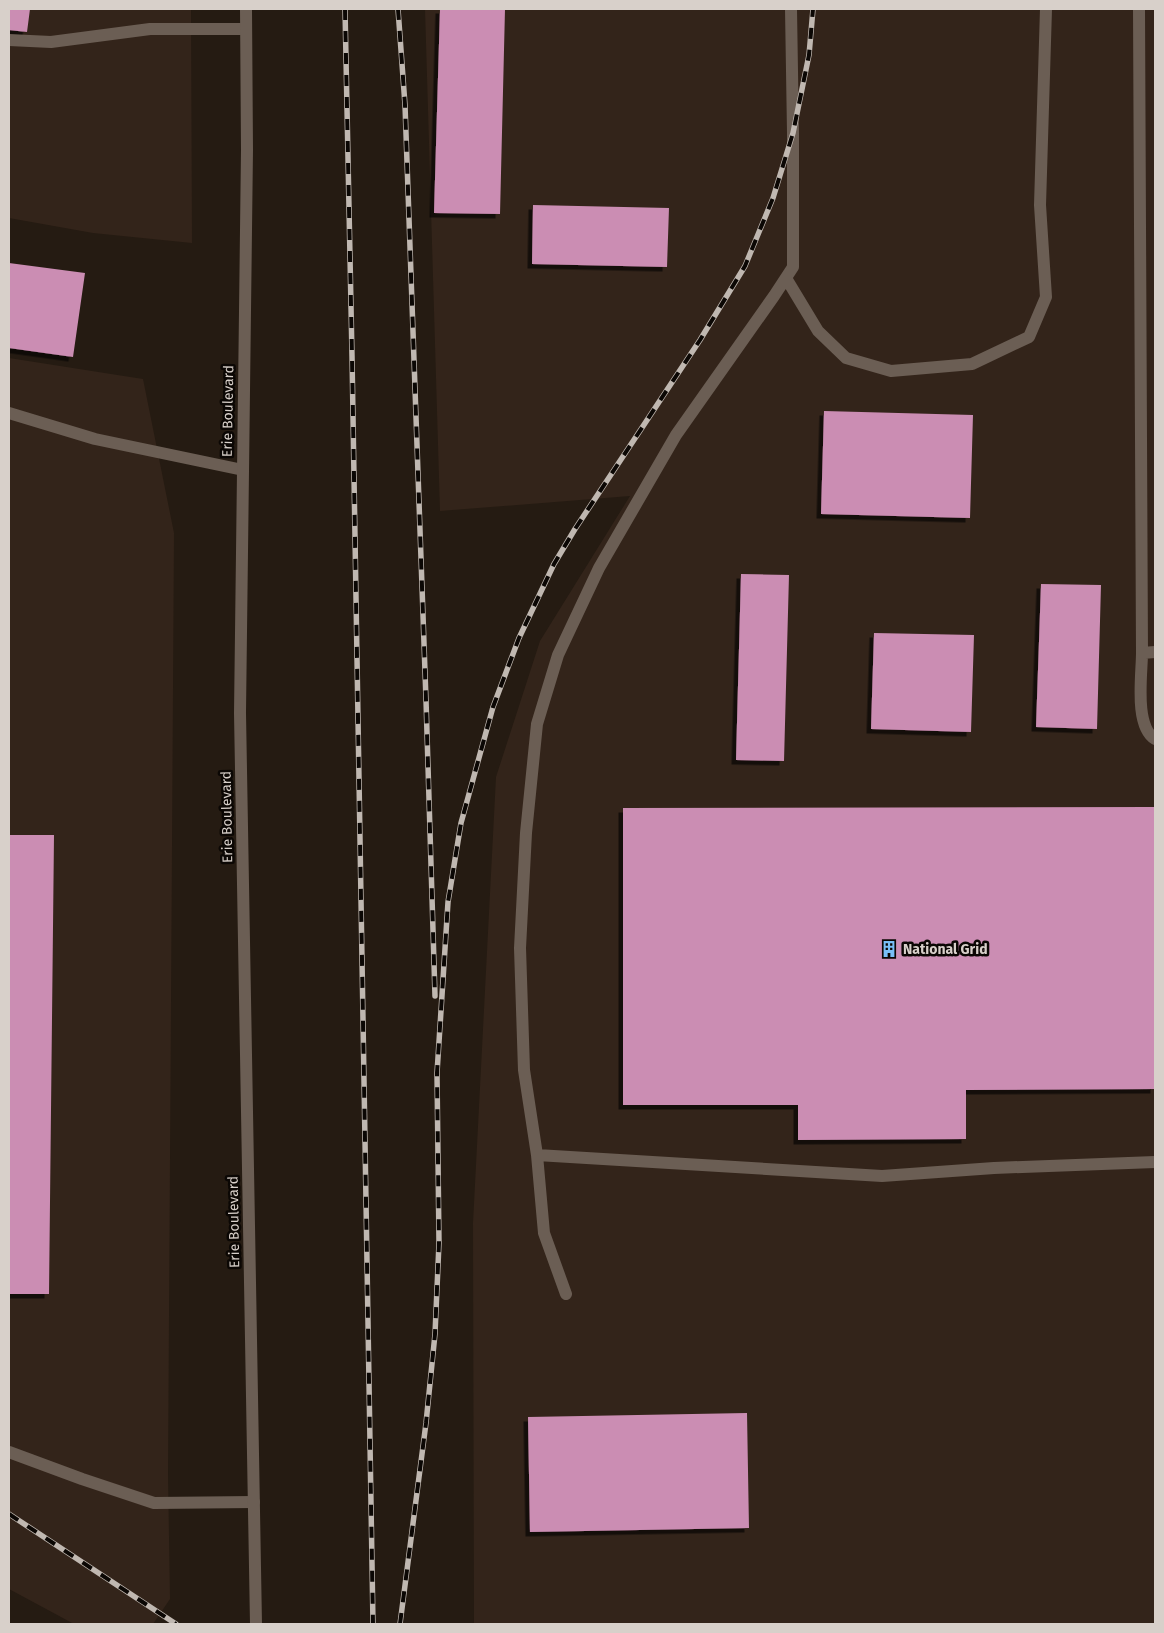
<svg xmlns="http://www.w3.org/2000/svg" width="1164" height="1633" viewBox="0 0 1164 1633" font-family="'Fira Sans',sans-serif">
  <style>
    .industrial { fill: #33241a }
    .building { fill: #cb8db3; filter: url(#shadow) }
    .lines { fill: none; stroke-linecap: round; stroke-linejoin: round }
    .service { stroke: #6b5e54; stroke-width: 12 }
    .tertiary { stroke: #6b5e54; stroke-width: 12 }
    .rail-casing { stroke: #c0b8b1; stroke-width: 5.5 }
    .rail { stroke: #0b0704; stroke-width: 4; stroke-dasharray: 11; stroke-linecap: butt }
    .labels { text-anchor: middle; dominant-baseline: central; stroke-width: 5; stroke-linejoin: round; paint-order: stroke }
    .street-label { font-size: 14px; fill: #d8d0ca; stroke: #0b0704 }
    .poi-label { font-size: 14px; font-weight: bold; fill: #d8d0ca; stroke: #0b0704; text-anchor: start }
  </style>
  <defs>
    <filter id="shadow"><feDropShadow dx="-4.5" dy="4.5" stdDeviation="0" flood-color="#0009"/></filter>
  </defs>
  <rect width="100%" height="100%" fill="#251b12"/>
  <path class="industrial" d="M 9,9 L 191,9 L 192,243 L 93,233 L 9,218 Z
    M 425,9 L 1155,9 L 1155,1624 L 474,1624 L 473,1223 L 496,777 L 540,641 L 630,496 L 440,511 Z
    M 9,358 L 143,379 L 174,533 L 168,1474 L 170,1599 L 153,1624 L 74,1624 L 9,1589 Z"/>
  <path class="building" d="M 9,9 L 30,9 L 27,32 L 9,30 Z
    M 440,9 L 505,9 L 500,214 L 434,213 Z
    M 533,205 L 669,208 L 667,267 L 532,264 Z
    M 9,263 L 85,273 L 73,357 L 9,348 Z
    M 824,411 L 973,415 L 970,518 L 821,514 Z
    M 741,574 L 789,575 L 784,761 L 736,760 Z
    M 1041,584 L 1101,585 L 1097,729 L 1036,727 Z
    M 874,633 L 974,635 L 971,732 L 871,729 Z
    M 1155,807 L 1155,1089 L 966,1090 L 966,1139 L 798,1140 L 798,1105 L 623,1105 L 623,808 Z
    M 9,835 L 54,835 L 49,1294 L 9,1294 Z
    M 747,1413 L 749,1528 L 530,1532 L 528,1417 Z"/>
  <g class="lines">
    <path class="service" d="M 1139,9 L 1142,653 L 1155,652
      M 9,40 L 51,42 L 150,29 L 246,29
      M 786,278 L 818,331 L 846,358 L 891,371 L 972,364 L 1029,337 L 1046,297 L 1040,205 L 1046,9
      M 9,413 L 95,439 L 243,470
      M 1142,653 C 1142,674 1134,726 1155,739
      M 537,1155 L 882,1176 L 994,1168 L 1155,1162
      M 566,1294 L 544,1233 L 537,1155 L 524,1070 L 520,948 L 526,833 L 537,724 L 558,655 L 599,568 L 676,435 L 774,296 L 793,267 L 793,133 L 791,9
      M 9,1452 L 82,1479 L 154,1503 L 254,1502"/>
    <path class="tertiary" d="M 246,9 L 247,150 L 240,713 L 256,1624"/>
    <g class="rail-casing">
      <path id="rail" d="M 345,9 L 352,356 L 373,1624
        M 398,9 L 405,105 L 426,700 L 435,996
        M 9,1514 L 176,1624
        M 400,1624 L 426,1423 L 435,1334 L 439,1243 L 437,1073 L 448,902 L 461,823 L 493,707 L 519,638 L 554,564 L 575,529 L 700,340 L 745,266 L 773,198 L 793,133 L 809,55 L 813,9"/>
    </g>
    <use href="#rail" class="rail"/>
  </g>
  <defs>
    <g id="building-bare" transform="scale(1.35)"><path d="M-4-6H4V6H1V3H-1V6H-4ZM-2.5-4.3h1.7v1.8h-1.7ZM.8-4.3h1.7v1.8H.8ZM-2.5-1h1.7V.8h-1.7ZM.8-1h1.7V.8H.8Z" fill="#78bff7" stroke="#0b0704" stroke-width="2.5" paint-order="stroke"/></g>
  </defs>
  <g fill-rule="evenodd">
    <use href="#building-bare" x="889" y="949"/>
  </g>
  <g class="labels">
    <g class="street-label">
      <text transform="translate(228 411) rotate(-89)">Erie Boulevard</text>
      <text transform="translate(227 817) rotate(-91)">Erie Boulevard</text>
      <text transform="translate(234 1222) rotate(-91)">Erie Boulevard</text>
    </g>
    <g class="poi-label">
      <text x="903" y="949">National Grid</text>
    </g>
  </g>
  <rect width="1164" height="1633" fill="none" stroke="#d8d0ca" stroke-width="20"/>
</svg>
